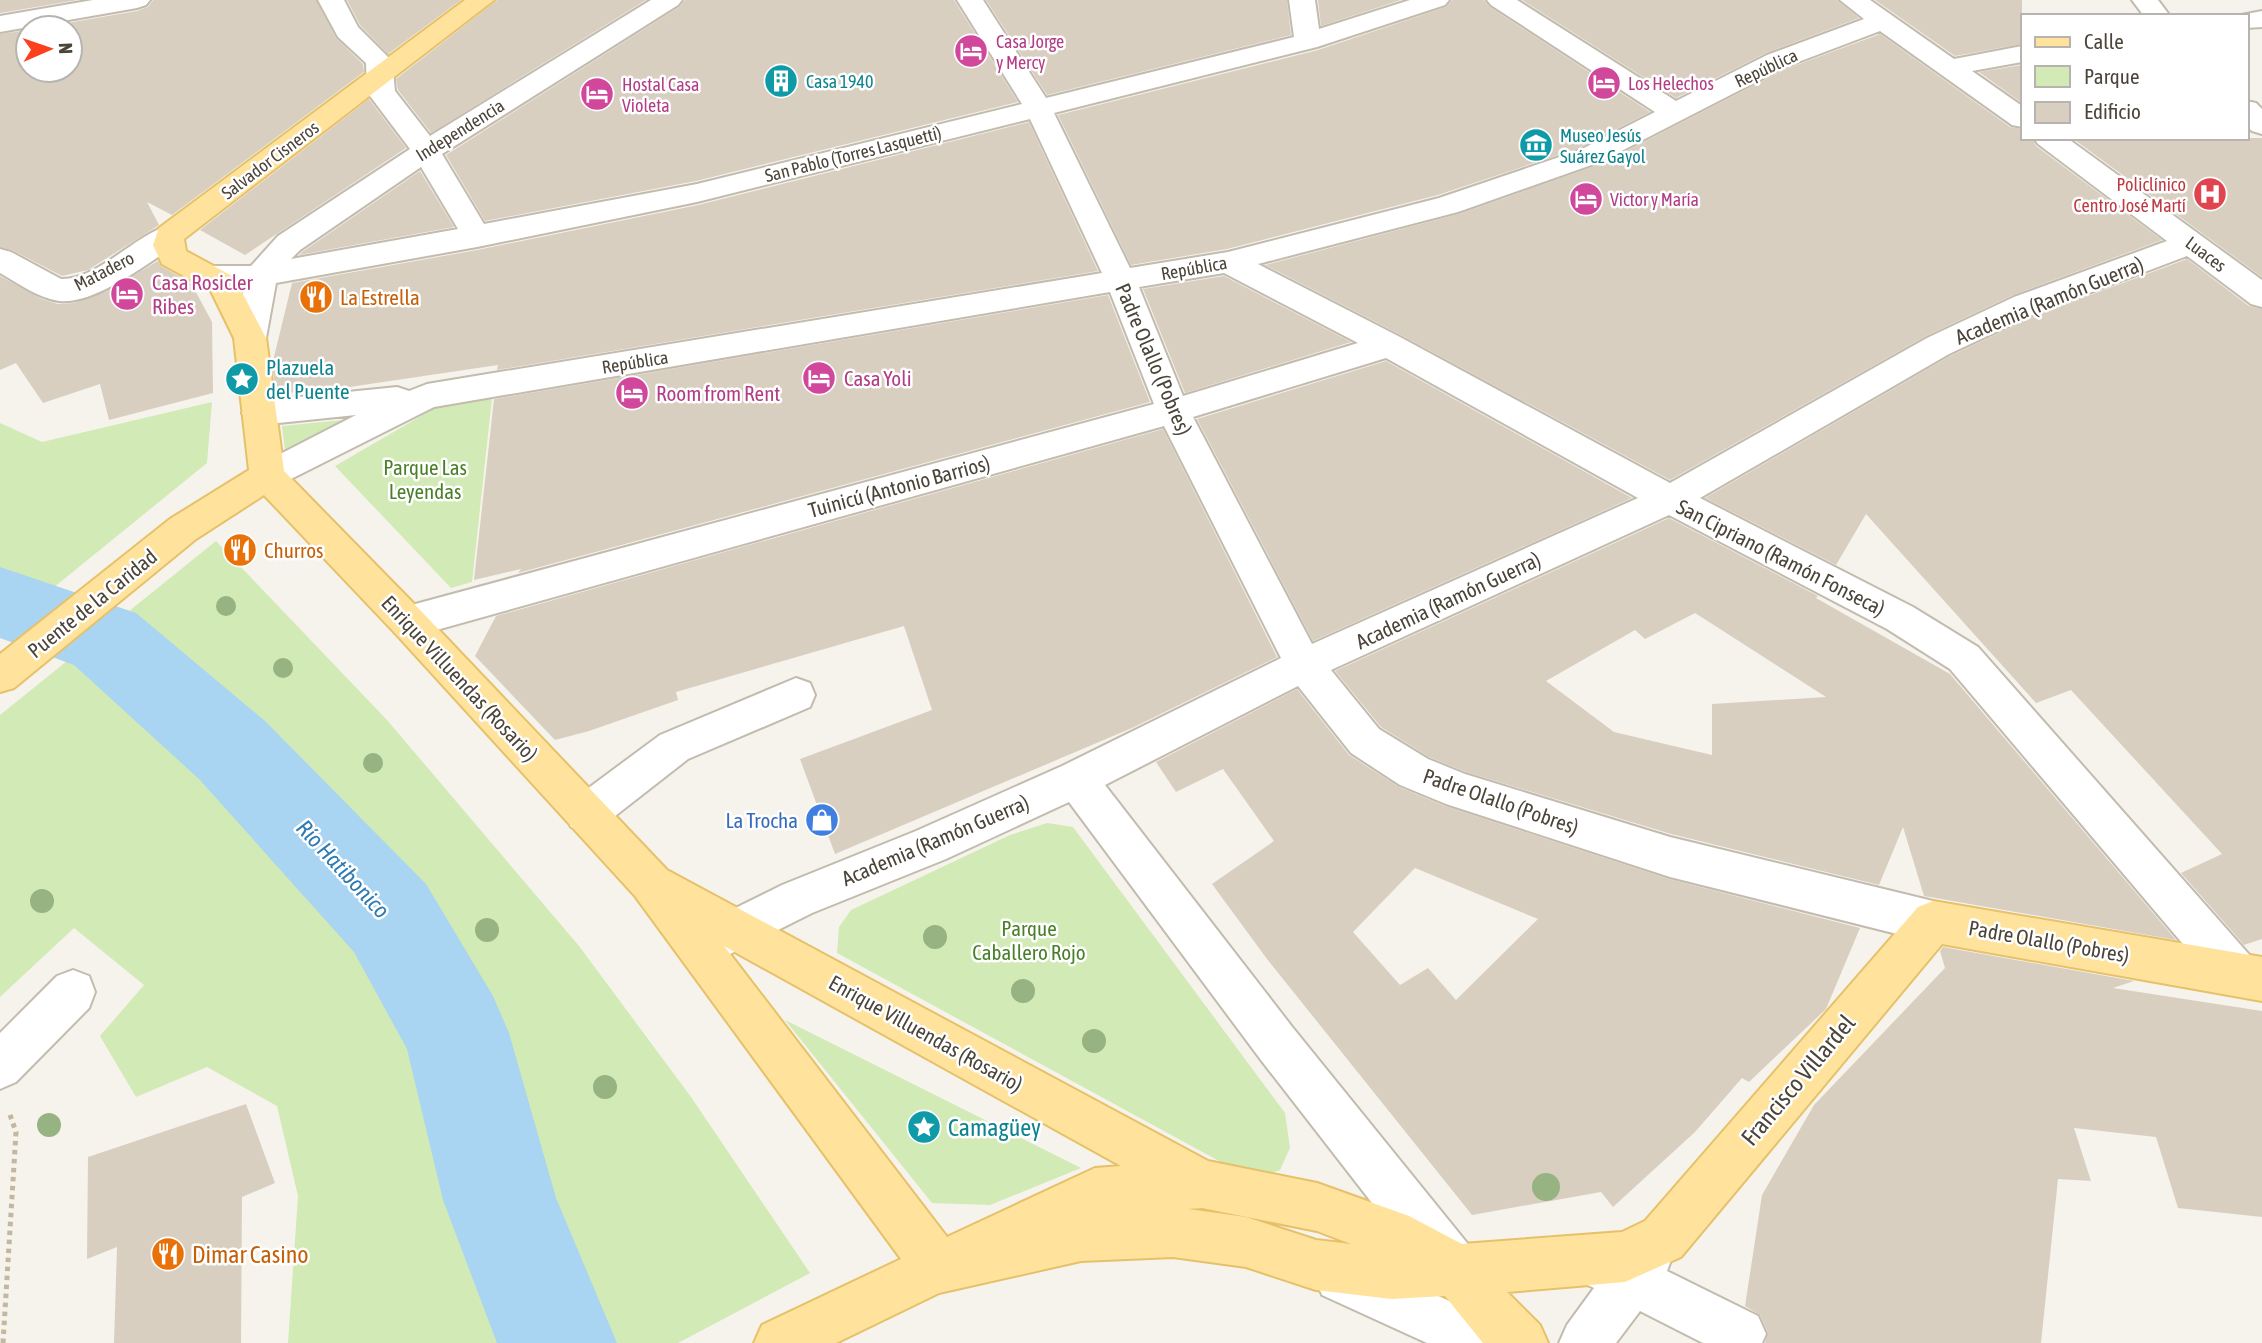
<svg xmlns="http://www.w3.org/2000/svg" width="2262" height="1343" viewBox="0 0 2262 1343" font-family="'Asap Condensed',sans-serif">
  <style>
    .green { fill: #d2eab5 }
    .lines { fill: none; stroke-linecap: round; stroke-linejoin: round }
    .river { fill: #a9d4f2; fill-rule: evenodd }
    .building { fill: #d8cfc1; fill-rule: evenodd }
    .minor-casing { stroke: #c2bbae; stroke-width: 4 }
    .major-casing { stroke: #e6c16a; stroke-width: 4 }
    .path { stroke: #c4b79f; stroke-width: 5; stroke-dasharray: 4.5 4.5; stroke-linecap: butt }
    .minor { fill: #fff; fill-rule: evenodd }
    .major { fill: #ffe39c; fill-rule: evenodd }
    .tree { fill: #97b381 }
    .labels { text-anchor: middle; dominant-baseline: central; stroke-width: 5; stroke-linejoin: round; paint-order: stroke }
    .far-hotel-label { font-size: 18px; fill: #b23c85; stroke: #fff; text-anchor: start }
    .far-street-label { font-size: 18px; fill: #4b4439; stroke: #fff }
    .far-culture-label { font-size: 18px; fill: #0d838f; stroke: #fff; text-anchor: start }
    .far-health-label { font-size: 18px; fill: #be3a42; stroke: #fff; text-anchor: end }
    .hotel-label { font-size: 21px; fill: #b23c85; stroke: #fff; text-anchor: start }
    .food-label { font-size: 21px; fill: #c56008; stroke: #fff; text-anchor: start }
    .street-label { font-size: 21px; fill: #4b4439; stroke: #fff }
    .culture-label { font-size: 21px; fill: #0d838f; stroke: #fff; text-anchor: start }
    .park-label { font-size: 21px; fill: #4a7f2a; stroke: #fff }
    .shop-label { font-size: 21px; fill: #366cbe; stroke: #fff; text-anchor: end }
    .water-label { font-size: 23px; font-style: italic; fill: #2e7ab2; stroke: #fff }
    .near-street-label { font-size: 24px; fill: #4b4439; stroke: #fff }
    .near-culture-label { font-size: 24px; fill: #0d838f; stroke: #fff; text-anchor: start }
    .near-food-label { font-size: 24px; fill: #c56008; stroke: #fff; text-anchor: start }
  </style>
  <rect width="100%" height="100%" fill="#f6f3ec"/>
  <path class="green" d="M 492,398 L 472,582 L 451,588 L 335,466 L 440,405 Z
    M 212,402 L 207,463 L 0,631 L 0,423 L 42,442 Z
    M 343,420 L 285,451 L 282,426 Z
    M 216,541 L 387,720 L 579,946 L 691,1097 L 810,1273 L 678,1343 L 288,1343 L 298,1196 L 277,1106 L 207,1067 L 136,1097 L 100,1036 L 144,985 L 74,928 L 0,997 L 0,715 Z
    M 1047,823 L 1073,827 L 1285,1113 L 1290,1148 L 1280,1170 L 1252,1179 L 837,953 L 839,927 L 851,910 L 1010,835 Z
    M 785,1020 L 1081,1168 L 990,1205 L 932,1203 Z"/>
  <g class="lines">
    <path class="river" d="M 0,567 L 136,613 L 265,721 L 426,884 L 493,996 L 509,1033 L 556,1198 L 617,1343 L 497,1343 L 443,1200 L 407,1049 L 354,952 L 199,779 L 74,665 L 0,638 Z"/>
  </g>
  <path class="building" d="M 0,0 L 78,0 L 0,13 Z
    M 153,0 L 316,0 L 336,38 L 363,64 L 364,72 L 172,215 L 147,202 L 159,225 L 156,227 L 88,270 L 62,276 L 12,250 L 0,247 L 0,34 L 28,30 L 28,70 L 70,70 L 70,28 L 38,28 L 137,11 L 148,7 Z
    M 347,0 L 461,0 L 388,54 L 360,25 Z
    M 497,0 L 646,0 L 431,133 L 398,90 L 396,79 Z
    M 685,0 L 954,0 L 1018,102 L 696,181 L 485,221 L 446,155 L 679,7 Z
    M 986,0 L 1287,0 L 1291,35 L 1047,95 Z
    M 1318,0 L 1401,0 L 1321,26 Z
    M 1452,0 L 1484,0 L 1490,7 L 1650,112 L 1579,148 L 1438,195 L 1227,249 L 1131,265 L 1058,115 L 1318,50 L 1446,7 Z
    M 1522,0 L 1837,0 L 1859,18 L 1766,53 L 1676,98 Z
    M 1875,0 L 2022,0 L 2022,44 L 1955,56 Z
    M 1880,34 L 2010,127 L 2022,129 L 2022,138 L 2032,138 L 2036,146 L 2162,240 L 2013,295 L 1926,336 L 1670,480 L 1401,335 L 1265,265 L 1459,214 L 1601,164 L 1786,69 Z
    M 2022,65 L 2022,103 L 1979,72 Z
    M 369,99 L 406,148 L 245,255 L 200,230 Z
    M 1029,122 L 1098,271 L 497,370 L 498,365 L 336,389 L 276,394 L 272,365 L 292,283 L 477,250 L 698,205 Z
    M 2072,138 L 2262,138 L 2262,277 Z
    M 420,171 L 454,227 L 299,255 L 302,252 Z
    M 2187,259 L 2249,306 L 2262,309 L 2262,939 L 2244,945 L 2181,873 L 2222,854 L 2071,690 L 2036,703 L 1866,514 L 1836,565 L 1705,498 L 1950,356 L 2037,315 Z
    M 158,261 L 161,266 L 191,283 L 212,322 L 213,393 L 109,420 L 100,384 L 43,403 L 16,363 L 0,370 L 0,276 L 42,299 L 58,304 L 74,303 L 107,291 Z
    M 1224,276 L 1351,342 L 1185,393 L 1143,289 Z
    M 1108,295 L 1150,402 L 518,573 L 521,569 L 474,580 L 494,399 Z
    M 1386,361 L 1632,498 L 1313,641 L 1197,419 Z
    M 1163,429 L 1277,657 L 1132,728 L 835,854 L 800,759 L 932,710 L 904,626 L 676,692 L 678,700 L 589,731 L 555,740 L 475,656 L 496,616 Z
    M 1669,518 L 1818,596 L 1816,598 L 1950,674 L 2176,940 L 1924,896 L 1903,827 L 1879,885 L 1671,834 L 1466,772 L 1429,757 L 1381,727 L 1335,671 ZM 1695,613 L 1826,697 L 1712,704 L 1712,755 L 1614,732 L 1546,681 L 1635,630 L 1645,639 Z
    M 1297,689 L 1349,755 L 1399,787 L 1445,806 L 1669,879 L 1860,928 L 1826,1009 L 1749,1082 L 1742,1078 L 1695,1132 L 1613,1207 L 1601,1192 L 1472,1215 L 1267,959 L 1212,884 L 1274,841 L 1223,769 L 1176,792 L 1156,762 ZM 1415,868 L 1538,919 L 1456,1000 L 1428,968 L 1400,985 L 1353,932 Z
    M 1943,947 L 2134,981 L 2113,988 L 2262,1011 L 2262,1217 L 2178,1208 L 2156,1137 L 2074,1128 L 2091,1181 L 2058,1179 L 2041,1343 L 1765,1343 L 1768,1333 L 1760,1315 L 1745,1306 L 1762,1195 L 1814,1105 L 1945,968 L 1940,951 Z
    M 246,1104 L 275,1183 L 242,1197 L 241,1343 L 114,1343 L 117,1247 L 87,1259 L 88,1157 Z"/>
  <g class="lines">
    <g class="minor-casing">
      <path id="minor" d="M 93,0 L 150,0 L 146,5 L 137,8 L 0,32 L 0,16 Z
        M 318,0 L 344,0 L 358,27 L 392,61 L 395,91 L 430,136 L 651,0 L 682,0 L 678,5 L 442,154 L 484,224 L 697,184 L 1022,104 L 957,0 L 983,0 L 1046,98 L 1294,37 L 1289,0 L 1315,0 L 1319,29 L 1410,0 L 1449,0 L 1445,5 L 1317,47 L 1054,113 L 1130,268 L 1228,252 L 1439,198 L 1580,150 L 1655,112 L 1491,5 L 1487,0 L 1517,0 L 1676,101 L 1767,55 L 1864,19 L 1840,0 L 1870,0 L 1954,59 L 2022,46 L 2022,62 L 1972,71 L 2022,106 L 2022,127 L 2012,125 L 1880,31 L 1785,67 L 1600,162 L 1458,212 L 1258,264 L 1400,337 L 1670,483 L 1927,338 L 2014,297 L 2167,241 L 2038,144 L 2034,138 L 2067,138 L 2262,280 L 2262,307 L 2251,304 L 2187,256 L 2036,313 L 1949,354 L 1700,498 L 1913,607 L 1978,647 L 2253,959 L 2259,974 L 2253,989 L 2237,996 L 2221,989 L 1950,669 L 1887,629 L 1669,515 L 1331,670 L 1379,729 L 1428,759 L 1465,774 L 1670,837 L 1933,901 L 1948,907 L 1955,922 L 1948,937 L 1933,943 L 1670,877 L 1446,804 L 1400,785 L 1351,753 L 1298,686 L 1105,785 L 1293,1028 L 1467,1243 L 1474,1261 L 1467,1279 L 1449,1286 L 1431,1279 L 1261,1060 L 1069,802 L 946,859 L 812,913 L 712,963 L 697,957 L 690,942 L 697,927 L 782,885 L 916,831 L 1062,766 L 1281,658 L 1164,426 L 408,638 L 395,633 L 389,622 L 395,611 L 408,606 L 1154,404 L 1110,292 L 434,407 L 279,485 L 267,489 L 255,485 L 250,476 L 255,467 L 356,415 L 259,425 L 247,422 L 242,413 L 247,404 L 259,401 L 397,387 L 409,391 L 427,384 L 1102,273 L 1030,119 L 697,202 L 477,247 L 276,283 L 266,338 L 261,346 L 250,349 L 239,346 L 234,338 L 244,288 L 200,283 L 196,276 L 200,269 L 211,266 L 251,266 L 278,236 L 410,149 L 367,92 L 366,63 L 338,37 ZM 421,167 L 458,229 L 291,259 L 300,250 ZM 1224,273 L 1358,343 L 1183,396 L 1139,287 ZM 1386,358 L 1638,498 L 1312,644 L 1193,417 Z
        M 2132,0 L 2158,0 L 2170,16 L 2144,16 Z
        M 2262,11 L 2262,27 L 2246,28 L 2246,16 L 2236,16 Z
        M 2246,101 L 2256,103 L 2262,109 L 2262,134 L 2252,131 L 2246,125 Z
        M 170,225 L 181,228 L 185,235 L 181,242 C 150,261 96,305 59,301 C 38,298 18,283 0,273 L 0,249 L 11,252 L 61,279 C 98,280 134,235 170,225 Z
        M 796,678 L 810,683 L 815,695 L 810,707 L 688,759 L 601,827 L 586,833 L 571,827 L 565,814 L 571,801 L 660,735 Z
        M 73,970 L 89,976 L 95,992 L 89,1008 L 16,1082 L 0,1089 L 0,1033 L 57,976 Z
        M 1646,1235 L 1664,1242 L 1671,1260 L 1667,1271 L 1758,1316 L 1766,1334 L 1762,1343 L 1703,1343 L 1640,1311 L 1616,1343 L 1559,1343 L 1567,1325 L 1594,1288 L 1575,1279 L 1568,1261 L 1575,1243 L 1593,1236 L 1623,1249 L 1628,1242 Z
        M 1340,1252 L 1503,1325 L 1511,1343 L 1427,1343 L 1322,1295 L 1315,1277 L 1322,1259 Z"/>
    </g>
    <g class="major-casing">
      <path id="major" d="M 465,0 L 494,0 L 184,239 L 186,251 L 234,277 L 266,338 L 284,471 L 421,611 L 667,870 L 1208,1161 L 1317,1183 L 1409,1216 L 1462,1244 L 1622,1232 L 1645,1221 L 1918,907 L 1933,901 L 2262,957 L 2262,1001 L 1942,944 L 1681,1257 L 1625,1282 L 1507,1292 L 1540,1325 L 1548,1343 L 1483,1343 L 1445,1296 L 1391,1299 L 1316,1290 L 1246,1267 L 1173,1257 L 1081,1261 L 939,1293 L 836,1343 L 754,1343 L 762,1325 L 901,1259 L 635,896 L 395,633 L 264,495 L 196,539 L 14,688 L 0,692 L 0,654 L 170,519 L 249,470 L 234,338 L 211,291 L 162,264 L 153,245 L 159,228 ZM 724,946 L 1121,1166 L 1095,1168 L 947,1237 ZM 1202,1208 L 1317,1231 L 1351,1244 L 1316,1240 L 1246,1217 L 1188,1209 Z"/>
    </g>
    <path class="path" d="M 3,1343 L 16,1132 L 9,1112"/>
    <use href="#minor" class="minor"/>
    <use href="#major" class="major"/>
  </g>
  <g class="tree">
    <circle cx="226" cy="606" r="10"/>
    <circle cx="283" cy="668" r="10"/>
    <circle cx="373" cy="763" r="10"/>
    <circle cx="42" cy="901" r="12"/>
    <circle cx="487" cy="930" r="12"/>
    <circle cx="935" cy="937" r="12"/>
    <circle cx="1023" cy="991" r="12"/>
    <circle cx="1094" cy="1041" r="12"/>
    <circle cx="605" cy="1087" r="12"/>
    <circle cx="49" cy="1125" r="12"/>
    <circle cx="1546" cy="1187" r="14"/>
  </g>
  <defs>
    <g id="hotel-disc" transform="scale(1.75)"><circle r="9.5" fill="#d1479c" stroke="#fff"/><path d="M-6-4.5h1.5V1H6V5H4.5V3h-9V5H-6ZM-4 0a1.8 1.8 0 1 1 3.6 0ZM.5 0V-2.5h3Q6-2.5 6 0Z" fill="#fff"/></g>
    <g id="building-disc" transform="scale(1.75)"><circle r="9.5" fill="#0f9aa8" stroke="#fff"/><path d="M-4-6H4V6H1V3H-1V6H-4ZM-2.5-4.3h1.7v1.8h-1.7ZM.8-4.3h1.7v1.8H.8ZM-2.5-1h1.7V.8h-1.7ZM.8-1h1.7V.8H.8Z" fill="#fff"/></g>
    <g id="museum-disc" transform="scale(1.75)"><circle r="9.5" fill="#0f9aa8" stroke="#fff"/><path d="M0-6L6-3V-2H-6V-3ZM-5-1h2V3h-2ZM-1-1h2V3h-2ZM3-1h2V3H3ZM-6 4H6V6H-6Z" fill="#fff"/></g>
    <g id="hospital-disc" transform="scale(1.75)"><circle r="9.5" fill="#e0444e" stroke="#fff"/><path d="M-5-5h3v3.5h4V-5h3V5h-3V1.5h-4V5h-3Z" fill="#fff"/></g>
    <g id="restaurant-disc" transform="scale(1.75)"><circle r="9.5" fill="#e8710a" stroke="#fff"/><path d="M-5-6h1v4h1v-4h1v4h1v-4h1v5L-1.5 .5V6h-2V.5L-5-1ZM5-6V6H3V1.5H1.5Q1.5-4 5-6Z" fill="#fff"/></g>
    <g id="sight-disc" transform="scale(1.75)"><circle r="9.5" fill="#0f9aa8" stroke="#fff"/><path d="M0-6L1.8-2.2L6-1.7L2.9 1.2L3.7 5.4L0 3.3L-3.7 5.4L-2.9 1.2L-6-1.7L-1.8-2.2Z" fill="#fff"/></g>
    <g id="shop-disc" transform="scale(1.75)"><circle r="9.5" fill="#3f7fe0" stroke="#fff"/><path d="M-5-2.5h2.3a2.7 3.5 0 0 1 5.4 0H5L5.5 6h-11ZM-1.5-2.5h3a1.5 2.3 0 0 0-3 0Z" fill="#fff"/></g>
  </defs>
  <g fill-rule="evenodd">
    <use href="#hotel-disc" x="971" y="51"/>
    <use href="#building-disc" x="781" y="81"/>
    <use href="#hotel-disc" x="1604" y="83"/>
    <use href="#hotel-disc" x="597" y="94"/>
    <use href="#museum-disc" x="1536" y="145"/>
    <use href="#hospital-disc" x="2210" y="194"/>
    <use href="#hotel-disc" x="1586" y="199"/>
    <use href="#hotel-disc" x="127" y="294"/>
    <use href="#restaurant-disc" x="316" y="297"/>
    <use href="#hotel-disc" x="819" y="378"/>
    <use href="#sight-disc" x="242" y="379"/>
    <use href="#hotel-disc" x="632" y="393"/>
    <use href="#restaurant-disc" x="240" y="550"/>
    <use href="#shop-disc" x="822" y="820"/>
    <use href="#sight-disc" x="924" y="1127"/>
    <use href="#restaurant-disc" x="168" y="1254"/>
  </g>
  <g class="labels">
    <g class="far-hotel-label">
      <text x="996" y="41">Casa Jorge<tspan x="996" dy="21">y Mercy</tspan></text>
      <text x="1628" y="83">Los Helechos</text>
      <text x="622" y="84">Hostal Casa<tspan x="622" dy="21">Violeta</tspan></text>
      <text x="1610" y="199">Victor y María</text>
    </g>
    <g class="far-street-label">
      <text transform="translate(1766 68) rotate(-25)">República</text>
      <text transform="translate(460 130) rotate(-32)">Independencia</text>
      <text transform="translate(853 154) rotate(-14)">San Pablo (Torres Lasquetti)</text>
      <text transform="translate(270 160) rotate(-37)">Salvador Cisneros</text>
      <text transform="translate(2206 254) rotate(37)">Luaces</text>
      <text transform="translate(1194 268) rotate(-10)">República</text>
      <text transform="translate(104 271) rotate(-27)">Matadero</text>
      <text transform="translate(635 362) rotate(-9)">República</text>
    </g>
    <g class="far-culture-label">
      <text x="806" y="81">Casa 1940</text>
      <text x="1560" y="135">Museo Jesús<tspan x="1560" dy="21">Suárez Gayol</tspan></text>
    </g>
    <g class="far-health-label">
      <text x="2186" y="184">Policlínico<tspan x="2186" dy="21">Centro José Martí</tspan></text>
    </g>
    <g class="hotel-label">
      <text x="152" y="282">Casa Rosicler<tspan x="152" dy="24">Ribes</tspan></text>
      <text x="844" y="378">Casa Yoli</text>
      <text x="656" y="393">Room from Rent</text>
    </g>
    <g class="food-label">
      <text x="340" y="297">La Estrella</text>
      <text x="264" y="550">Churros</text>
    </g>
    <g class="street-label">
      <text transform="translate(2049 300) rotate(-22)">Academia (Ramón Guerra)</text>
      <text transform="translate(1154 359) rotate(67)">Padre Olallo (Pobres)</text>
      <text transform="translate(899 486) rotate(-15)">Tuinicú (Antonio Barrios)</text>
      <text transform="translate(1781 557) rotate(27)">San Cipriano (Ramón Fonseca)</text>
      <text transform="translate(1448 600) rotate(-25)">Academia (Ramón Guerra)</text>
      <text transform="translate(92 603) rotate(-39)">Puente de la Caridad</text>
      <text transform="translate(460 678) rotate(47)">Enrique Villuendas (Rosario)</text>
      <text transform="translate(1501 801) rotate(19)">Padre Olallo (Pobres)</text>
      <text transform="translate(935 840) rotate(-23)">Academia (Ramón Guerra)</text>
      <text transform="translate(2049 941) rotate(10)">Padre Olallo (Pobres)</text>
      <text transform="translate(926 1033) rotate(29)">Enrique Villuendas (Rosario)</text>
    </g>
    <g class="culture-label">
      <text x="266" y="367">Plazuela<tspan x="266" dy="24">del Puente</tspan></text>
    </g>
    <g class="park-label">
      <text x="425" y="467">Parque Las<tspan x="425" dy="24">Leyendas</tspan></text>
      <text x="1029" y="928">Parque<tspan x="1029" dy="24">Caballero Rojo</tspan></text>
    </g>
    <g class="shop-label">
      <text x="798" y="820">La Trocha</text>
    </g>
    <g class="water-label">
      <text transform="translate(343 869) rotate(47)">Río Hatibonico</text>
    </g>
    <g class="near-street-label">
      <text transform="translate(1798 1080) rotate(-50)">Francisco Villardel</text>
    </g>
    <g class="near-culture-label">
      <text x="948" y="1127">Camagüey</text>
    </g>
    <g class="near-food-label">
      <text x="192" y="1254">Dimar Casino</text>
    </g>
  </g>
  <rect x="2021" y="14" width="228" height="126" fill="#ffffff" stroke="#b7b4b0" stroke-width="2"/>
  <rect x="2035" y="37" width="35" height="10" fill="#ffe39c" stroke="#b7b4b0" stroke-width="2"/>
  <text x="2084" y="49" font-size="21" fill="#4b4439">Calle</text>
  <rect x="2035" y="66" width="35" height="21" fill="#d2eab5" stroke="#b7b4b0" stroke-width="2"/>
  <text x="2084" y="84" font-size="21" fill="#4b4439">Parque</text>
  <rect x="2035" y="102" width="35" height="21" fill="#d8cfc1" stroke="#b7b4b0" stroke-width="2"/>
  <text x="2084" y="119" font-size="21" fill="#4b4439">Edificio</text>
  <g transform="translate(49 49) rotate(88)"><circle r="33" fill="#ffffff" stroke="#b7b4b0" stroke-width="2"/>
  <path d="M0-5L12 26L0 18L-12 26Z" fill="#fc3f1d"/>
  <text y="-10" font-size="19" font-weight="bold" text-anchor="middle" fill="#4b4439">N</text>
  </g>
</svg>
